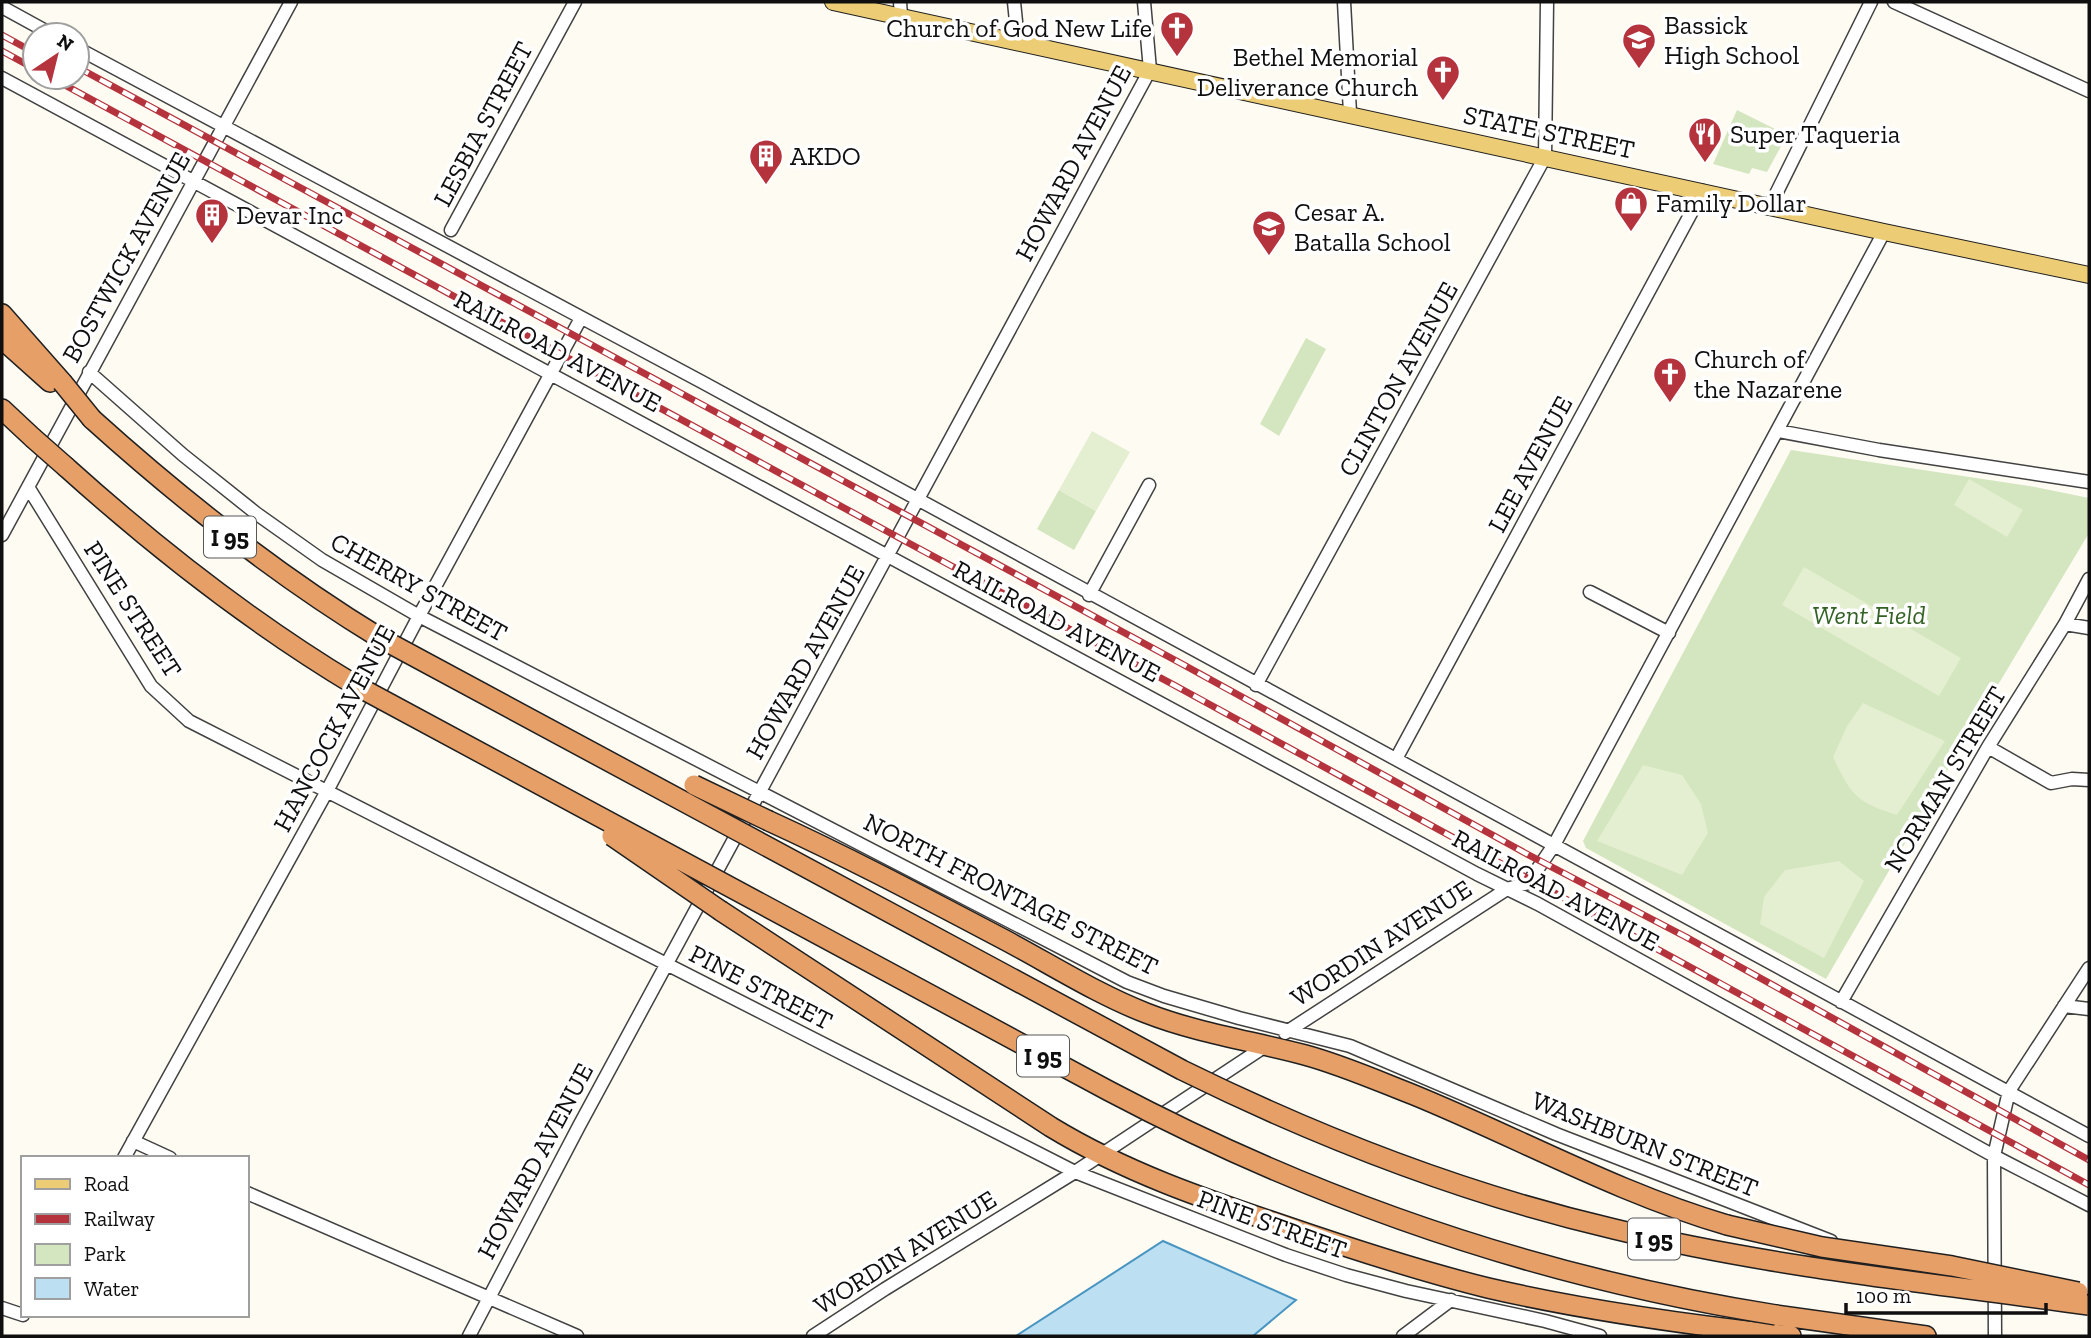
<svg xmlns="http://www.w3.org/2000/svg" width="2091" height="1338" viewBox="0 0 2091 1338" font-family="'Zilla Slab',serif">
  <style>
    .green { fill: #d4e6bf }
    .pitch { fill: #e4eed0 }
    .water { fill: #bcdff1; stroke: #4995c1; stroke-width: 2 }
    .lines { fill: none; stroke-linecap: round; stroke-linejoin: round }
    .minor-casing { stroke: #424242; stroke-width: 15 }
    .major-casing { stroke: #202020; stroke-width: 18 }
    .highway-casing { stroke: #202020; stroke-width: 22 }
    .minor { stroke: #fff; stroke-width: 12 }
    .major { stroke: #eccc75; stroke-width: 16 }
    .highway { stroke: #e79f68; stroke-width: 19 }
    .rail-casing { stroke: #b4333d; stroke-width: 7 }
    .rail { stroke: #fff; stroke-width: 4.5; stroke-dasharray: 13; stroke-linecap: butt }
    .highway-bridge-casing { stroke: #202020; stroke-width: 22; stroke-linecap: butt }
    .highway-bridge { stroke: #e79f68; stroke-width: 19 }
    .labels { text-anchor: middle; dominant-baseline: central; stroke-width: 7; stroke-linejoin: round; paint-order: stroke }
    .shield { fill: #fff; stroke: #575757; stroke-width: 2 }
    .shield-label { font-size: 24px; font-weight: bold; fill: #0f0f0f }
    .poi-label { font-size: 26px; fill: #0f0f0f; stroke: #fff; text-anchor: start }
    .street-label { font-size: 26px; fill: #0f0f0f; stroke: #fff }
    .park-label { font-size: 26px; font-style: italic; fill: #336225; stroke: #fff }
  </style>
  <rect width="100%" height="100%" fill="#fefbf3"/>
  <path class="green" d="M 1737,110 L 1787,135 L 1767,172 L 1752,168 L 1749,174 L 1713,164 Z
    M 1306,338 L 1326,349 L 1279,436 L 1260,424 Z
    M 1791,450 L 2035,487 L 2089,498 L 2089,533 L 1968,735 L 1826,979 L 1586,848 L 1583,841 Z
    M 1059,490 L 1096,511 L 1074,550 L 1037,529 Z"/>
  <path class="pitch" d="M 1092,431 L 1130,452 L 1096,511 L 1059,490 Z
    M 1969,479 L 2023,510 L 2007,537 L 1954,505 Z
    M 1804,567 L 1961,658 L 1939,696 L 1782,605 Z
    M 1863,703 L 1945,741 L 1897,815 C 1856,802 1851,795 1833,757 L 1847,726 Z
    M 1643,765 L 1682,775 L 1701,804 L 1708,833 L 1682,875 L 1597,841 Z
    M 1839,861 L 1864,881 L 1824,958 L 1760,924 L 1764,897 L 1785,870 Z"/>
  <path class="water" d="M 1163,1241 L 1296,1300 L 1253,1336 L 1016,1336 Z"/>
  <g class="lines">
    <g class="minor-casing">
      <path id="minor" d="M 900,2 L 901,16
        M 1014,2 L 1018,41
        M 1344,2 L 1350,113
        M 1894,2 L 2089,91
        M 2,7 L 53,35
        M 77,48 L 702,382 L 2089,1136
        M 2,78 L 1477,874 L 1538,904 L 1994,1156 L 2089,1205
        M 1770,206 L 1871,2
        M 451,230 L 575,2
        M 89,372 L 183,455 L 257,514 L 322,560 L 419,616 L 1127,982 L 1164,996 L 1239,1018 L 1350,1046 L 1556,1134 L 1831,1241
        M 1778,431 L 1879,450 L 2089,482
        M 28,487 L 151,686 L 189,721 L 1075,1172 L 1286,1255 L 1346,1275 L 1406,1291 L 1545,1321 L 1600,1336
        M 2,535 L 291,2
        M 1590,592 L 1669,633
        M 1089,595 L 1149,485
        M 2065,624 L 2089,628
        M 1256,685 L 1545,157 L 1547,2
        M 1988,747 L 2051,783 L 2072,779 L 2089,780
        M 1396,759 L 1703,191
        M 1841,1002 L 1988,747 L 2065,624 L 2089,579
        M 2064,1006 L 2089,1009
        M 1285,1033 L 1507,889 L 1528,883 L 1554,845 L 1884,232
        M 133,1141 L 170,1158
        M 124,1158 L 327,791 L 419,616 L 581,318
        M 247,1193 L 577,1336
        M 2,1308 L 23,1315
        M 469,1336 L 579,1126 L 1150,70 L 1144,2
        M 813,1336 L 885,1289 L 1075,1172 L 1267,1045
        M 1403,1336 L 1451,1300
        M 1995,1336 L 1994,1156 L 2009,1091 L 2089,968"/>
    </g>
    <g class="major-casing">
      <path id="major" d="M 833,2 L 1884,232 L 2089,275"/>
    </g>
    <g class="highway-casing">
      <path id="highway" d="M 2,314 L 62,382
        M 2,339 L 50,382
        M 2,409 L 33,438
        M 92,419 C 183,501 275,574 380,638
        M 66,467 C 156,548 250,622 355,685
        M 769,821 C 850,858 927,899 1005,940 C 1052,965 1097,994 1146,1013 C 1197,1033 1252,1041 1305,1055 C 1342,1065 1378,1081 1414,1095 C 1519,1138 1618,1193 1727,1225
        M 721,911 L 1051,1127 C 1125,1172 1204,1199 1285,1226 C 1352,1249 1419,1271 1488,1288 C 1587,1311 1690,1325 1791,1336
        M 1776,1315 L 1926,1336"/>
    </g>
    <use href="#minor" class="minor"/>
    <use href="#major" class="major"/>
    <use href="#highway" class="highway"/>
    <g class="rail-casing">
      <path id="rail" d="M 2,35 L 35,53
        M 2,51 L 35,69
        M 77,67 L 1184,665 L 1525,853 L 1686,937 L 2089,1160
        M 50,77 L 916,547 L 1174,685 L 2089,1185"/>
    </g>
    <use href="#rail" class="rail"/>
    <g class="highway-bridge-casing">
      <path id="highway-bridge" d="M 62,382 L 92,419
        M 33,438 L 66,467
        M 380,638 L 1182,1070 C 1320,1138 1464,1194 1614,1229 C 1770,1267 1931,1283 2089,1305
        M 355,685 L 1109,1091 C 1319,1202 1541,1278 1776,1315
        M 694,785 L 769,821
        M 612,836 L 721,911
        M 1727,1225 L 1822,1247 L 1952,1266 L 2078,1292"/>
    </g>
    <use href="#highway-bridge" class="highway-bridge"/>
  </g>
  <defs>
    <g id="church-pin" transform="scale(1.75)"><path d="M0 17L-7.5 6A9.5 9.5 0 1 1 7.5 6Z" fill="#b4333d" stroke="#fff"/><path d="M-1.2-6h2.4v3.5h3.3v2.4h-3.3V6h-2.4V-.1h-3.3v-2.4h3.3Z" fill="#fff"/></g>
    <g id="school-pin" transform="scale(1.75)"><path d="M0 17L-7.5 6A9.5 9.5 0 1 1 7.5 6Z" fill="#b4333d" stroke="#fff"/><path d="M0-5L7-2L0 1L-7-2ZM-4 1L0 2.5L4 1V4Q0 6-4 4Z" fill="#fff"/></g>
    <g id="restaurant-pin" transform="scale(1.75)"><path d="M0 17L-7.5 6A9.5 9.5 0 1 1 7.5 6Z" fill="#b4333d" stroke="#fff"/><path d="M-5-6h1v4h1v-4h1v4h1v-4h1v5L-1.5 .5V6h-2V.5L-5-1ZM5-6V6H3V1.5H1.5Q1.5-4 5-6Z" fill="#fff"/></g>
    <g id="building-pin" transform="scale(1.75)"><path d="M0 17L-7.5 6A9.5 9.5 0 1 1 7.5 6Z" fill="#b4333d" stroke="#fff"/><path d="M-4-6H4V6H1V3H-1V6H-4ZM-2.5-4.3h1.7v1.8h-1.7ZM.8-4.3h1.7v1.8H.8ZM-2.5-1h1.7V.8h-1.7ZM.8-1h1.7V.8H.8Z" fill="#fff"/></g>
    <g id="shop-pin" transform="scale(1.75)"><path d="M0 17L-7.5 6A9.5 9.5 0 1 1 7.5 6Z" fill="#b4333d" stroke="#fff"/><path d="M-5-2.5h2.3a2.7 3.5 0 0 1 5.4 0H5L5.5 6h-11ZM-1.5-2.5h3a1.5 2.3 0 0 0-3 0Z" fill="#fff"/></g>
  </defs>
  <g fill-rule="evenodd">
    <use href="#church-pin" x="1177" y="28"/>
    <use href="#school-pin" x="1639" y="40"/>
    <use href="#church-pin" x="1443" y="72"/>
    <use href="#restaurant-pin" x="1705" y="134"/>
    <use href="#building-pin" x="766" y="156"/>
    <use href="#shop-pin" x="1631" y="203"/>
    <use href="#building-pin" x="212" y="215"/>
    <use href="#school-pin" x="1269" y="227"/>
    <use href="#church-pin" x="1670" y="374"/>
  </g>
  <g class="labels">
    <g class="shield">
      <rect x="204" y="516.5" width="52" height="41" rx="5"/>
      <rect x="1017" y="1035.5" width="52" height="41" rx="5"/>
      <rect x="1628" y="1218.5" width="52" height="41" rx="5"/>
    </g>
    <g class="shield-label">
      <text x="230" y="537">I 95</text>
      <text x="1043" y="1056">I 95</text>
      <text x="1654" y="1239">I 95</text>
    </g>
    <g class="poi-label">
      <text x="1664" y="25">Bassick<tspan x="1664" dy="30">High School</tspan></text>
      <text x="1152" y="28" text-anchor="end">Church of God New Life</text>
      <text x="1418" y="57" text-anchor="end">Bethel Memorial<tspan x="1418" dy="30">Deliverance Church</tspan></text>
      <text x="1730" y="134">Super Taqueria</text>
      <text x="790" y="156">AKDO</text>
      <text x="1656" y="203">Family Dollar</text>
      <text x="1294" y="212">Cesar A.<tspan x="1294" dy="30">Batalla School</tspan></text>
      <text x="236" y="215">Devar Inc</text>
      <text x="1694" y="359">Church of<tspan x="1694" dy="30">the Nazarene</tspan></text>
    </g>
    <g class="street-label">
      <text transform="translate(483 124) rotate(-62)">LESBIA STREET</text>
      <text transform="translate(1549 132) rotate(12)">STATE STREET</text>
      <text transform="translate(1073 163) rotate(-62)">HOWARD AVENUE</text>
      <text transform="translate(126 257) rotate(-61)">BOSTWICK AVENUE</text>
      <text transform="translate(558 351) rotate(28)">RAILROAD AVENUE</text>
      <text transform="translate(1398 379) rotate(-61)">CLINTON AVENUE</text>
      <text transform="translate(1530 464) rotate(-62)">LEE AVENUE</text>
      <text transform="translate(419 587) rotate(29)">CHERRY STREET</text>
      <text transform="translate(133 609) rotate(57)">PINE STREET</text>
      <text transform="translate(1057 621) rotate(28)">RAILROAD AVENUE</text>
      <text transform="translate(805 662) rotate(-61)">HOWARD AVENUE</text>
      <text transform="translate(334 728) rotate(-62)">HANCOCK AVENUE</text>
      <text transform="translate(1945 779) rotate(-59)">NORMAN STREET</text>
      <text transform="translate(1556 890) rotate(28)">RAILROAD AVENUE</text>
      <text transform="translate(1011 894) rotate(27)">NORTH FRONTAGE STREET</text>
      <text transform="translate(1381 943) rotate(-33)">WORDIN AVENUE</text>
      <text transform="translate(761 987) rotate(27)">PINE STREET</text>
      <text transform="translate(1645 1144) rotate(22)">WASHBURN STREET</text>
      <text transform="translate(535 1161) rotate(-62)">HOWARD AVENUE</text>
      <text transform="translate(1272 1224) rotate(20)">PINE STREET</text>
      <text transform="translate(905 1252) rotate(-32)">WORDIN AVENUE</text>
    </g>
    <g class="park-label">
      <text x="1869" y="615">Went Field</text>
    </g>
  </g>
  <rect width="2091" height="1338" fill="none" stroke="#0f0f0f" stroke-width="7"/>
  <rect x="21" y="1156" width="228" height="161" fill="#ffffff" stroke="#9f9f9f" stroke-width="2"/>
  <rect x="35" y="1179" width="35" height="10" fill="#eccc75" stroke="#9f9f9f" stroke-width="2"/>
  <text x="84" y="1191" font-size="21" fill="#0f0f0f">Road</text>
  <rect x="35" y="1214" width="35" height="10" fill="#b4333d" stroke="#9f9f9f" stroke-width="2"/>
  <text x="84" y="1226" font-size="21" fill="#0f0f0f">Railway</text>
  <rect x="35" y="1244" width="35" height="21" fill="#d4e6bf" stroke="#9f9f9f" stroke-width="2"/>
  <text x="84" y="1261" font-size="21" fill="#0f0f0f">Park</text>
  <rect x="35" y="1278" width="35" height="21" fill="#bcdff1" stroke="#9f9f9f" stroke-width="2"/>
  <text x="84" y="1296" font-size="21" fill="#0f0f0f">Water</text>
  <g transform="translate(56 56) rotate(35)"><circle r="33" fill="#ffffff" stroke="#9f9f9f" stroke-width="2"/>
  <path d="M0-5L12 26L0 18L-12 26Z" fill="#b4333d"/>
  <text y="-10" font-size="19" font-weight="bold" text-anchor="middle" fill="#0f0f0f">N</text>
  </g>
  <path d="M1846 1303v10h200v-10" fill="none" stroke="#0f0f0f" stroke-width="3.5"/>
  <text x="1856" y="1303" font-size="21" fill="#0f0f0f" stroke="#ffffff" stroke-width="5" paint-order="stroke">100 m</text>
</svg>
